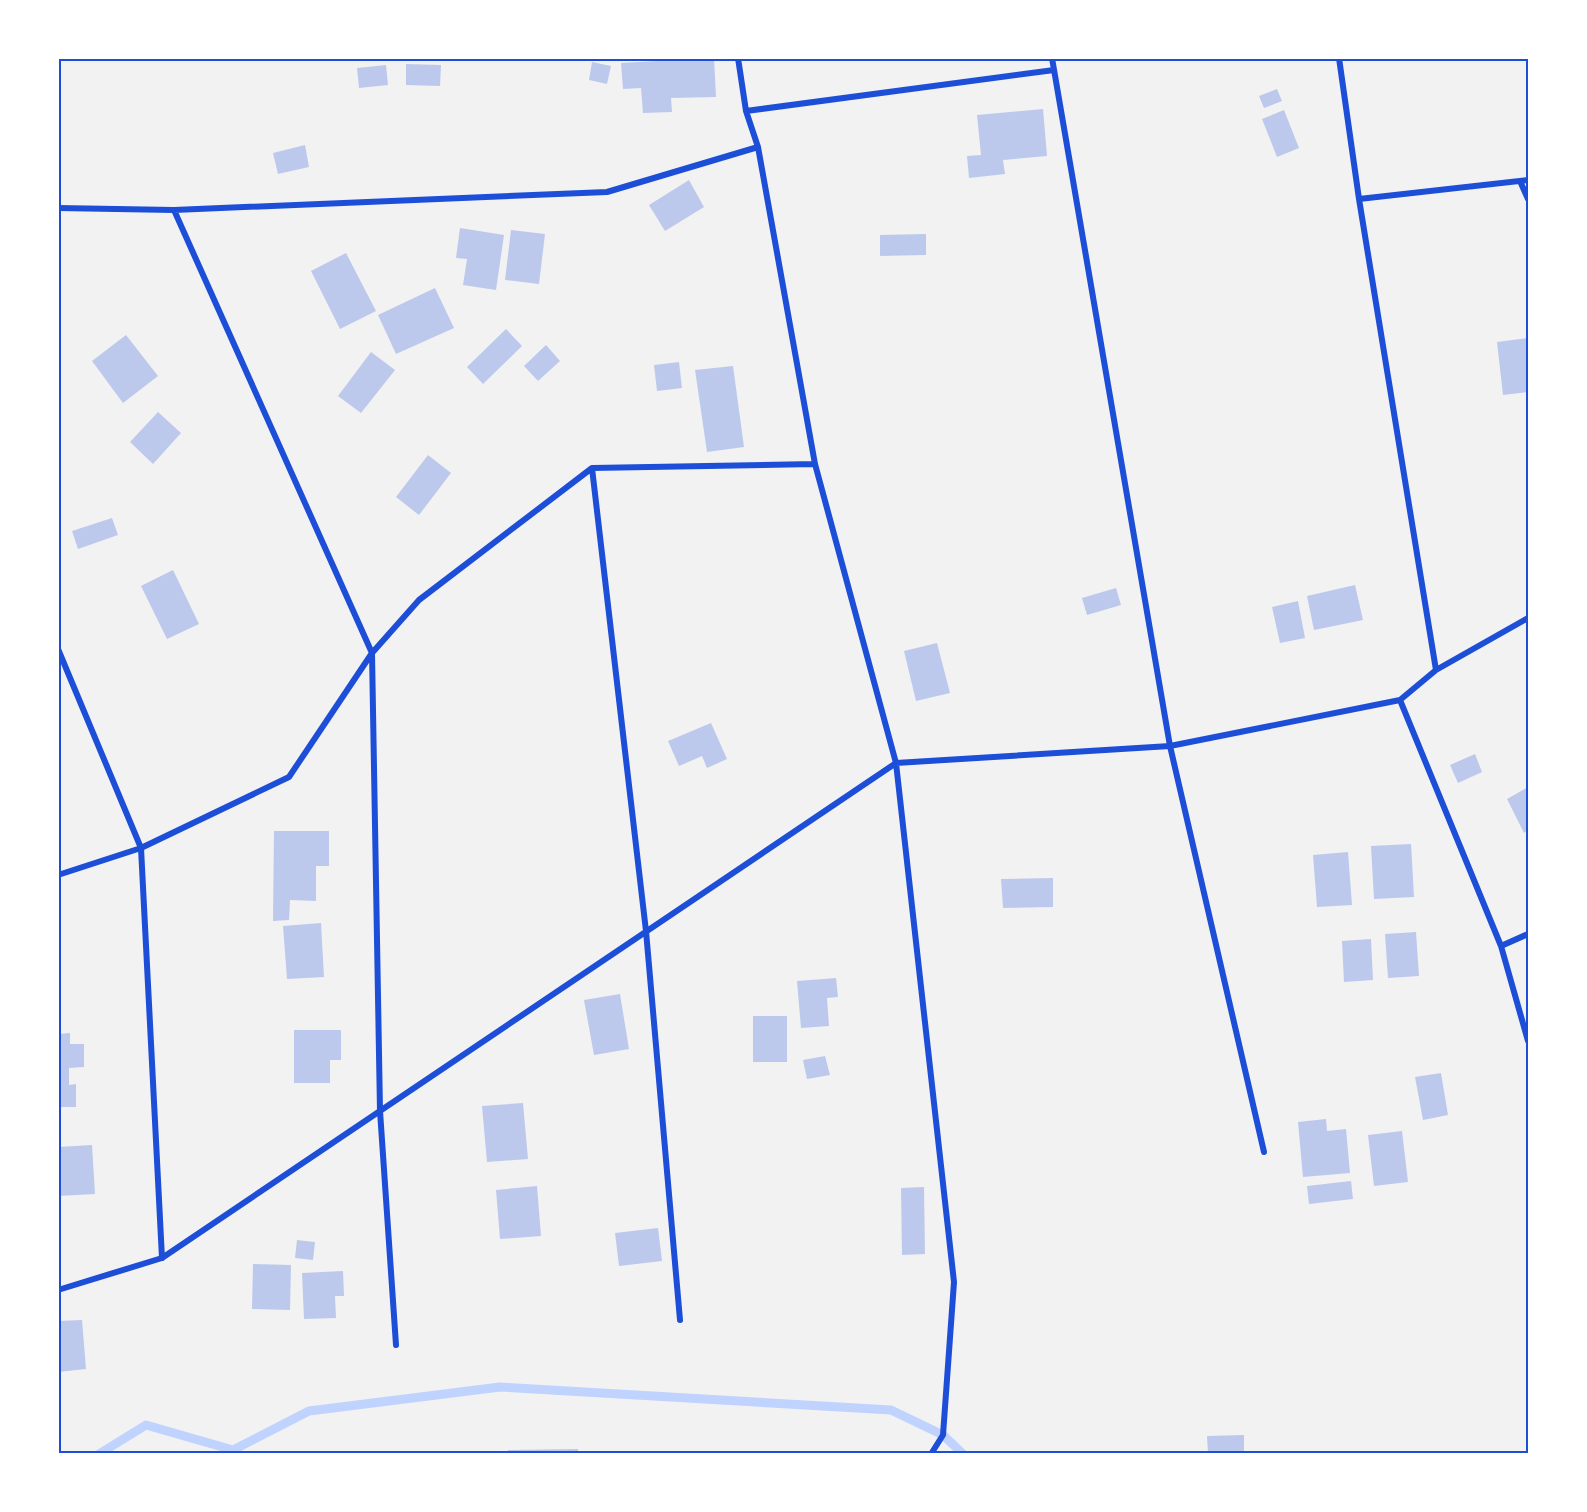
<svg xmlns="http://www.w3.org/2000/svg" width="1587" height="1512" viewBox="0 0 1587 1512" font-family="'Alegreya Sans',sans-serif">
  <style>
    .lines { fill: none; stroke-linecap: round; stroke-linejoin: round }
    .stream { stroke: #bfd3fe; stroke-width: 9 }
    .building { fill: #bdc9ec }
    .minor { stroke: #1d4ed8; stroke-width: 6 }
    .neatline { fill: none; stroke: #1d4ed8; stroke-width: 2 }
  </style>
  <rect width="100%" height="100%" fill="#f2f2f2"/>
  <g class="lines">
    <path class="stream" d="M 99,1454 L 146,1425 L 233,1450 L 309,1411 L 500,1387 L 891,1410 L 943,1435 L 963,1454"/>
  </g>
  <path class="building" d="M 714,58 L 716,97 L 671,98 L 672,112 L 643,113 L 641,88 L 623,89 L 621,63 Z
    M 592,62 L 611,66 L 607,84 L 589,80 Z
    M 406,64 L 441,65 L 440,86 L 406,85 Z
    M 386,65 L 388,85 L 359,88 L 357,68 Z
    M 1277,89 L 1282,101 L 1264,108 L 1259,96 Z
    M 1043,109 L 1047,156 L 1003,160 L 1005,174 L 969,178 L 967,156 L 981,155 L 977,115 Z
    M 1284,110 L 1299,148 L 1277,157 L 1262,119 Z
    M 305,145 L 309,167 L 278,174 L 273,153 Z
    M 689,180 L 704,207 L 665,231 L 649,205 Z
    M 460,228 L 504,235 L 496,290 L 463,285 L 467,259 L 456,258 Z
    M 511,230 L 545,234 L 539,284 L 505,280 Z
    M 926,234 L 926,255 L 880,256 L 880,235 Z
    M 346,253 L 376,311 L 340,329 L 311,271 Z
    M 435,288 L 454,328 L 396,354 L 378,315 Z
    M 506,329 L 522,346 L 483,384 L 467,367 Z
    M 126,335 L 158,376 L 123,403 L 92,361 Z
    M 1528,338 L 1528,392 L 1503,395 L 1497,342 Z
    M 546,345 L 560,361 L 538,381 L 524,366 Z
    M 371,352 L 395,370 L 361,413 L 338,396 Z
    M 679,362 L 682,388 L 657,391 L 654,365 Z
    M 733,366 L 744,447 L 707,452 L 695,370 Z
    M 158,412 L 181,433 L 153,464 L 130,442 Z
    M 428,455 L 451,473 L 419,515 L 396,497 Z
    M 112,518 L 118,535 L 78,549 L 72,531 Z
    M 173,570 L 199,624 L 167,639 L 141,586 Z
    M 1355,585 L 1363,620 L 1314,630 L 1307,596 Z
    M 1116,588 L 1121,605 L 1087,615 L 1082,598 Z
    M 1298,601 L 1305,638 L 1280,643 L 1272,607 Z
    M 937,643 L 950,693 L 916,701 L 904,651 Z
    M 711,723 L 727,759 L 707,768 L 702,756 L 679,766 L 668,741 Z
    M 1475,754 L 1482,772 L 1458,783 L 1450,765 Z
    M 1528,787 L 1528,830 L 1524,833 L 1507,799 Z
    M 274,831 L 329,831 L 329,866 L 316,866 L 316,901 L 290,900 L 289,920 L 273,921 Z
    M 1411,844 L 1414,897 L 1374,899 L 1371,846 Z
    M 1348,852 L 1352,905 L 1317,907 L 1313,855 Z
    M 1053,878 L 1053,907 L 1003,908 L 1001,879 Z
    M 321,923 L 324,977 L 287,979 L 283,926 Z
    M 1416,932 L 1419,976 L 1388,978 L 1385,934 Z
    M 1371,939 L 1373,980 L 1344,982 L 1342,941 Z
    M 836,978 L 838,997 L 827,998 L 829,1026 L 801,1028 L 797,981 Z
    M 620,994 L 629,1049 L 594,1055 L 584,1000 Z
    M 753,1016 L 787,1016 L 787,1062 L 753,1062 Z
    M 294,1030 L 341,1030 L 341,1060 L 330,1060 L 330,1083 L 294,1083 Z
    M 70,1033 L 70,1044 L 84,1044 L 84,1067 L 69,1068 L 69,1085 L 76,1084 L 76,1107 L 58,1107 L 58,1034 Z
    M 825,1056 L 830,1075 L 807,1079 L 803,1060 Z
    M 1441,1073 L 1448,1115 L 1423,1120 L 1415,1077 Z
    M 523,1103 L 528,1159 L 487,1162 L 482,1106 Z
    M 1326,1119 L 1327,1131 L 1346,1129 L 1350,1173 L 1303,1177 L 1298,1122 Z
    M 1402,1131 L 1408,1182 L 1374,1186 L 1368,1135 Z
    M 92,1145 L 95,1194 L 58,1196 L 58,1147 Z
    M 1351,1181 L 1353,1199 L 1309,1204 L 1307,1186 Z
    M 537,1186 L 541,1236 L 500,1239 L 496,1190 Z
    M 924,1187 L 925,1254 L 902,1255 L 901,1188 Z
    M 658,1228 L 662,1261 L 619,1266 L 615,1233 Z
    M 297,1240 L 315,1242 L 313,1260 L 295,1258 Z
    M 253,1264 L 291,1265 L 290,1310 L 252,1309 Z
    M 343,1271 L 344,1296 L 335,1296 L 336,1318 L 304,1319 L 302,1273 Z
    M 82,1320 L 86,1369 L 58,1372 L 58,1321 Z
    M 1244,1435 L 1244,1454 L 1208,1454 L 1207,1436 Z
    M 578,1449 L 578,1454 L 508,1454 L 508,1450 Z"/>
  <g class="lines">
    <path class="minor" d="M 738,58 L 746,111 L 758,147 L 815,464 L 896,763 L 954,1282 L 943,1435 L 931,1454
      M 1052,58 L 1170,746 L 1264,1152
      M 1339,58 L 1359,199 L 1436,670
      M 746,111 L 1054,70
      M 1520,181 L 1528,199
      M 1359,199 L 1528,180
      M 58,208 L 174,210 L 607,192 L 758,147
      M 174,210 L 372,653 L 380,1111 L 396,1345
      M 592,468 L 646,931 L 680,1320
      M 58,649 L 141,848 L 162,1258
      M 1400,700 L 1501,946 L 1528,1041
      M 58,875 L 141,848 L 289,777 L 372,653 L 419,600 L 592,468 L 815,464
      M 1501,946 L 1528,934
      M 58,1290 L 162,1258 L 896,763 L 1170,746 L 1400,700 L 1436,670 L 1528,618"/>
  </g>
  <rect width="1587" height="1512" fill="none" stroke="#ffffff" stroke-width="120"/>
  <rect x="60" y="60" width="1467" height="1392" class="neatline"/>
</svg>
